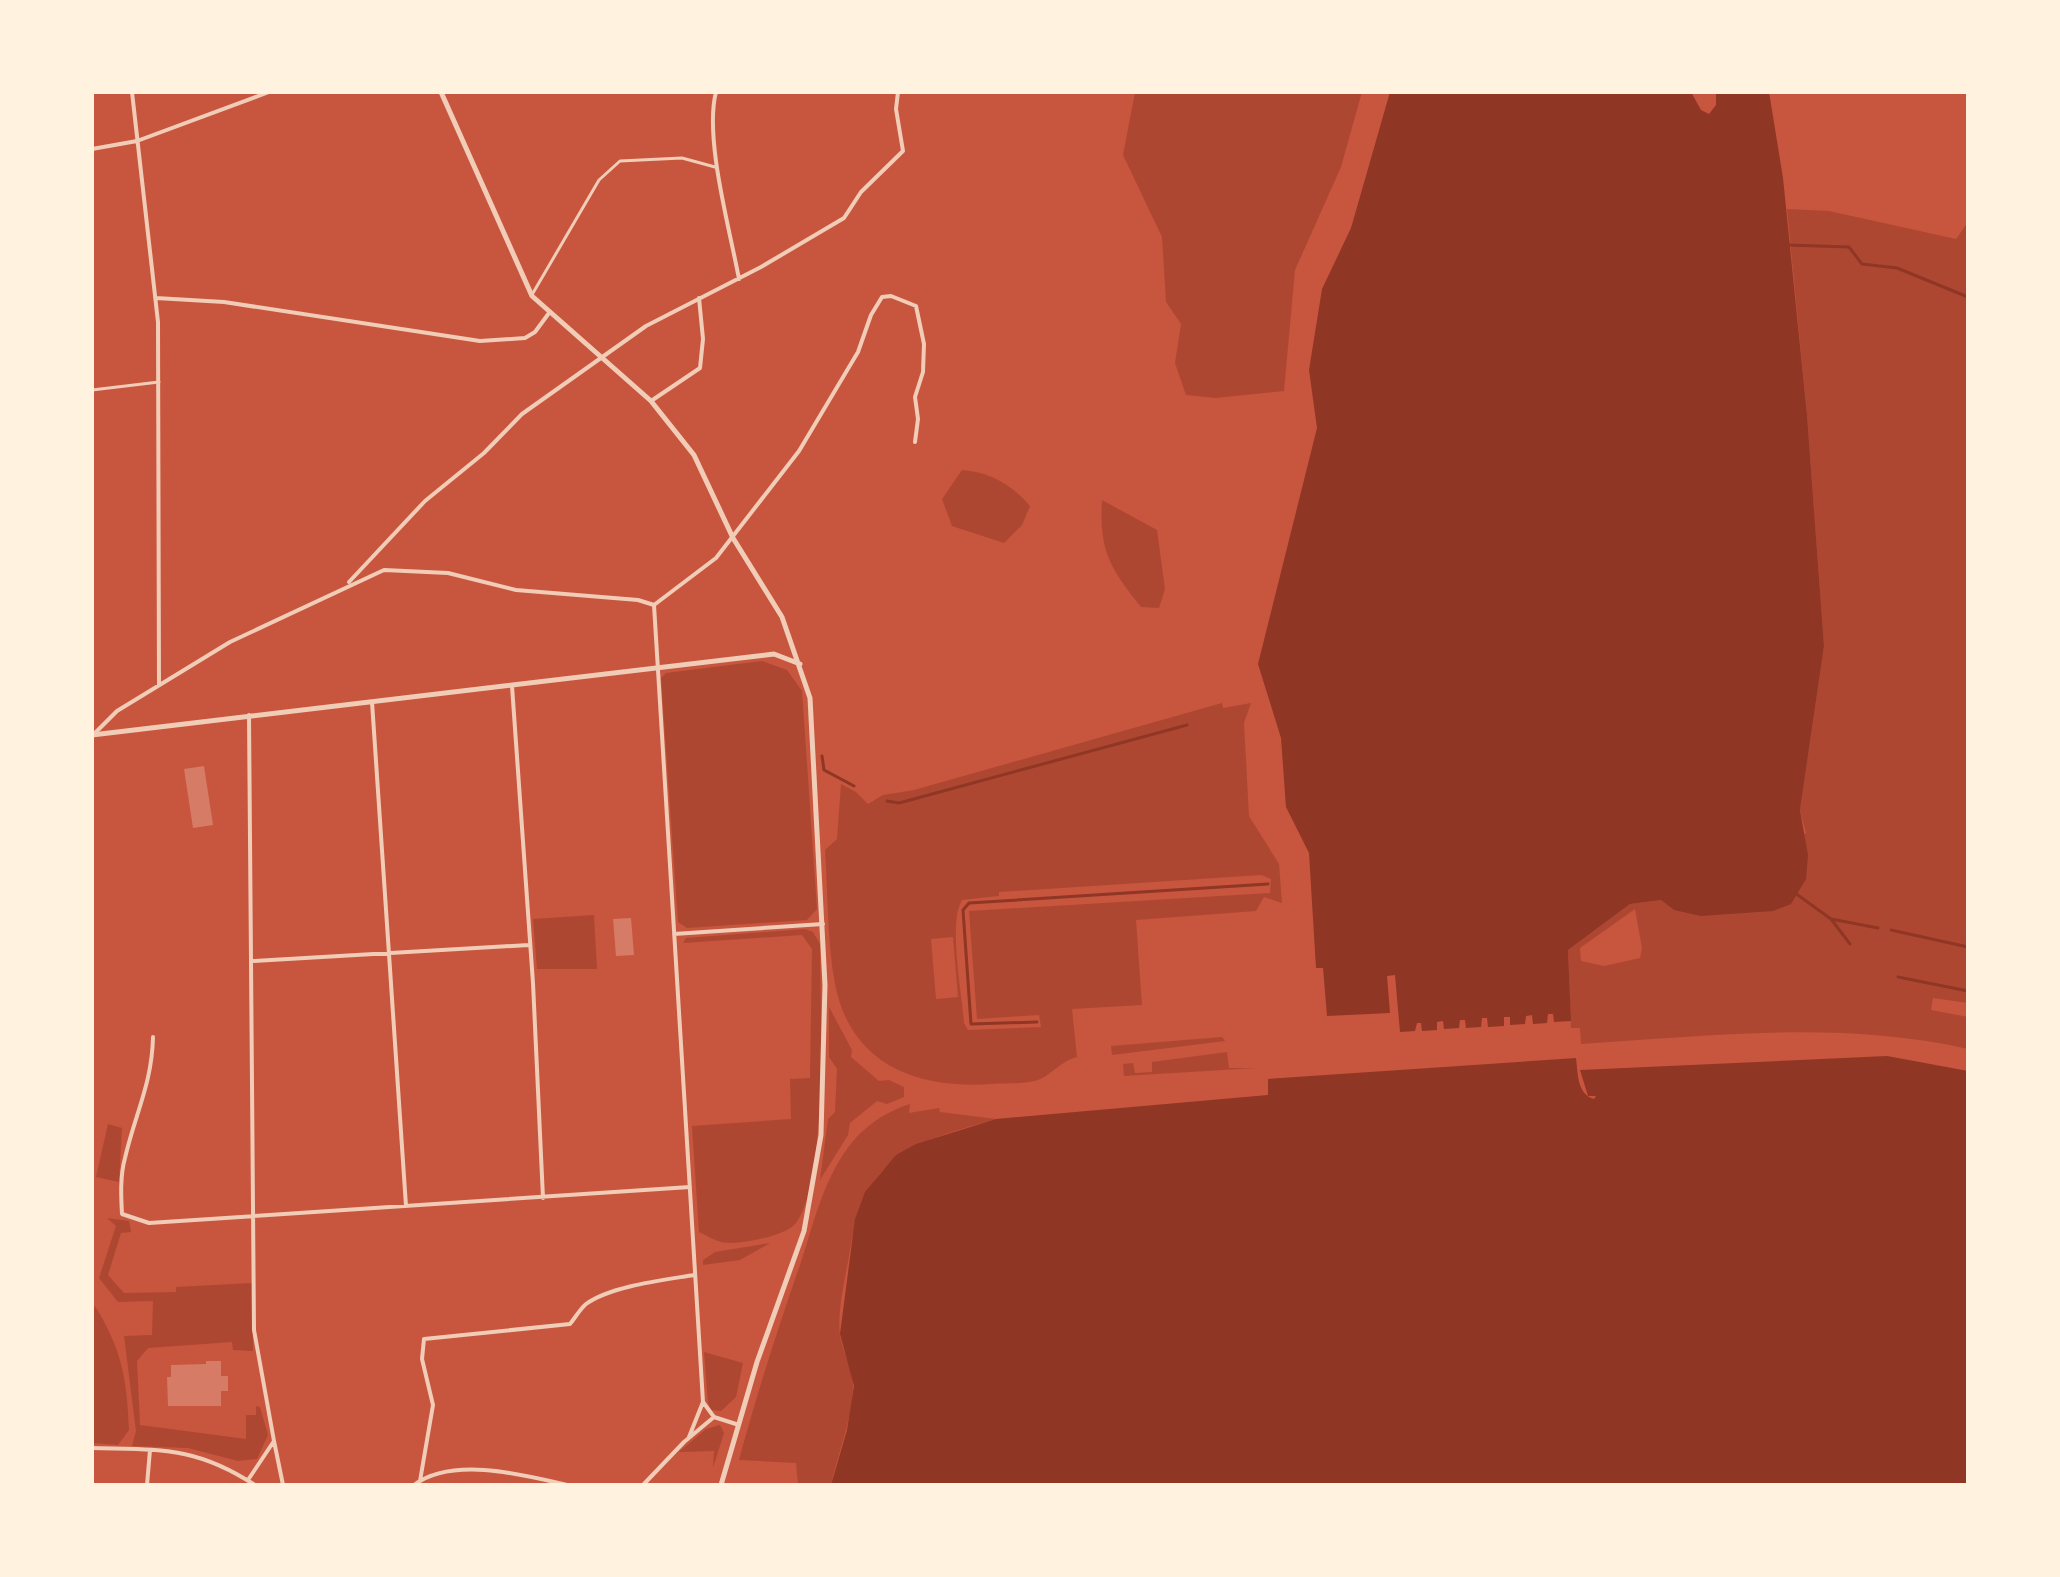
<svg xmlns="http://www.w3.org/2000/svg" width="2060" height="1577" viewBox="0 0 2060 1577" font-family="Spectral,serif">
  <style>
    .green { fill: #ae4732; fill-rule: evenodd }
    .water { fill: #8f3625 }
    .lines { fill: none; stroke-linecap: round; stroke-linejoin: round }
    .stream { stroke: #8f3625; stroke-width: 3 }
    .building { fill: #d67c66 }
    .pedestrian { stroke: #f1ccb7; stroke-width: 3 }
    .minor { stroke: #f1ccb7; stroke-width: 4 }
    .tertiary { stroke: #f1ccb7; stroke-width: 5 }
  </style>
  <rect width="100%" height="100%" fill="#c8553d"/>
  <path class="green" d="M 1135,92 L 1362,92 L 1341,167 L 1295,270 L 1284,391 L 1215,398 L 1186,395 L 1175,363 L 1181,324 L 1166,302 L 1162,237 L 1123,155 Z
    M 1787,209 L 1829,211 L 1956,239 L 1968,222 L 1968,1003 L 1933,998 L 1931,1010 L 1968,1017 L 1968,1049 C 1840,1020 1711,1036 1581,1044 L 1580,1028 L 1571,1028 L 1568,950 L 1630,904 L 1661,900 L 1674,910 L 1806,833 L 1800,810 L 1824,646 L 1807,415 ZM 1635,909 L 1642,948 L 1640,958 L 1604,966 L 1581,961 L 1580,948 Z
    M 962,470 C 990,472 1012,485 1030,506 L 1022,525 L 1004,543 L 952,526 L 942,499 Z
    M 1102,500 L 1157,530 L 1165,589 L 1159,608 L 1141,607 C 1110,568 1099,551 1102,500 Z
    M 762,661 L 787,670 L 802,691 L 817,909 L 807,920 L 687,928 L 678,922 L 661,678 L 666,673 Z
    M 1222,703 L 1223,708 L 1251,703 L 1244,723 L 1249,816 L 1279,864 L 1282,903 L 1264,897 L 1256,911 L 1136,920 L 1142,1005 L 1072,1009 L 1077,1057 C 1060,1061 1050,1077 1035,1081 C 1022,1084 1006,1083 992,1084 C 918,1089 851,1066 835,984 C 827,941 828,894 825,850 L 837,839 L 841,784 L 856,792 L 868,804 L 883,795 L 914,790 ZM 1261,875 L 1271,879 L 1270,893 L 969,911 L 977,1019 L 1039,1015 L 1041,1027 L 968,1030 L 964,1023 C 962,993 948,923 962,900 L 999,896 L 999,892 ZM 953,937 L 958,997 L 936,999 L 931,939 Z
    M 594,915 L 597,969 L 537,969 L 533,919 Z
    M 805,929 L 813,932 L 820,944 C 820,1004 829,1178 796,1223 C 787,1236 736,1246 721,1242 C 713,1240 706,1235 699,1232 L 692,1126 L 791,1119 L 790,1079 L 810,1078 L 812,949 L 802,935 L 683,943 L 686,938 Z
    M 829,1007 L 852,1050 L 851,1057 L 879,1081 L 889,1080 L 904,1087 L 904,1097 L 887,1104 L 877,1101 L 850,1123 L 848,1135 L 820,1180 L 828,1119 L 835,1112 L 837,1069 L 829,1057 Z
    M 1222,1037 L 1225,1041 L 1112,1055 L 1111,1046 Z
    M 1227,1052 L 1229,1068 L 1256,1068 L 1124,1076 L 1123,1064 L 1133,1063 L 1135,1073 L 1152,1072 L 1152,1062 Z
    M 910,1104 L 909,1113 L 939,1108 L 940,1112 L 996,1119 C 904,1145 867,1155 849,1256 C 845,1280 837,1312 840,1336 C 843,1353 854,1372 853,1389 C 851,1423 838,1453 831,1485 L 798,1485 L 796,1463 L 739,1460 C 757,1393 778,1328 801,1262 C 815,1219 824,1176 854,1140 C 869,1123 888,1111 910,1104 Z
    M 108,1124 L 122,1128 L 119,1182 L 96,1177 Z
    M 107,1218 L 129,1221 L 131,1232 L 121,1233 L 108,1275 L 124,1293 L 176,1292 L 176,1287 L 252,1283 L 253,1351 L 233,1350 L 232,1342 L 148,1348 L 137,1361 L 140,1425 L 246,1439 L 246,1415 L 256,1415 L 256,1406 L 260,1407 L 268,1435 L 257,1459 L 238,1461 L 188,1448 L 132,1446 L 136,1431 L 124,1336 L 152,1335 L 153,1301 L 118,1302 L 99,1278 L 116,1226 Z
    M 770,1243 L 740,1260 L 703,1265 L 703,1260 L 715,1252 Z
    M 95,1306 C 122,1350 127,1379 129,1430 L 118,1445 L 92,1443 L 92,1316 Z
    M 704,1352 L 743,1363 L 736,1397 L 721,1411 L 711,1410 L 708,1403 Z
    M 720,1425 L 724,1433 L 713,1468 L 714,1451 L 679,1452 L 706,1429 Z"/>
  <path class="water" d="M 1390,92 L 1691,92 L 1701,110 L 1709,114 L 1716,105 L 1716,92 L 1769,92 L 1783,178 L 1807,415 L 1824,646 L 1800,810 L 1808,855 L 1806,879 L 1791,904 L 1773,911 L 1701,916 L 1674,910 L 1661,900 L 1630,904 L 1568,950 L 1571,1021 L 1554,1022 L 1553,1014 L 1548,1014 L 1547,1023 L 1533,1024 L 1532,1015 L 1526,1016 L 1525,1024 L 1510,1025 L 1510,1017 L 1504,1017 L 1504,1026 L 1488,1027 L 1487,1018 L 1482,1018 L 1481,1027 L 1466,1028 L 1465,1020 L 1460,1020 L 1459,1028 L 1444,1029 L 1443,1021 L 1437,1022 L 1437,1030 L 1422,1031 L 1421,1023 L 1417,1023 L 1415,1031 L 1400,1032 L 1395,975 L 1387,976 L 1390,1013 L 1327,1016 L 1323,968 L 1316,968 L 1309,853 L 1286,807 L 1281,738 L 1258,664 L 1317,428 L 1309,370 L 1322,289 L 1351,228 Z
    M 1887,1056 L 1968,1071 L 1968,1485 L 831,1485 L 847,1430 L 854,1386 L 840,1334 L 855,1219 L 865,1192 L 896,1155 L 916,1144 L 996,1119 L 1268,1095 L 1268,1079 L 1576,1058 C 1578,1074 1577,1094 1594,1099 L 1596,1096 L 1588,1096 L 1580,1070 Z"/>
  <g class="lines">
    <path class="stream" d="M 1787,245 L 1849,247 L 1862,264 L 1897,268 L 1968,297
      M 822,756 L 824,770 L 854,786
      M 887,801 L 899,803 L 1187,725
      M 1795,893 L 1831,919 L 1878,928
      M 1831,919 L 1850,944
      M 1891,930 L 1968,947
      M 1898,977 L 1968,991
      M 1037,1022 L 971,1024 L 963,910 L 969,903 L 1268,884"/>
  </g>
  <path class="building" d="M 204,766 L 213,825 L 193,828 L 184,769 Z
    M 631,918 L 634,955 L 616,956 L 613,919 Z
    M 206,1361 L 221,1361 L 221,1376 L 228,1376 L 228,1391 L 221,1391 L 221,1406 L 168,1406 L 167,1377 L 171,1377 L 171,1365 L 206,1364 Z"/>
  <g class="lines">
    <path class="pedestrian" d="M 533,293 L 599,180 L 620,161 L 682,158 L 715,167
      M 92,390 L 159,382"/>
    <path class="minor" d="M 132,92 L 158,322 L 159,685
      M 716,92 C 704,138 730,230 739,279
      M 92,149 L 137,141 L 269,92
      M 156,298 L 224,302 L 480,341 L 525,338 L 535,332 L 549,313
      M 651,401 L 700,368 L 703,339 L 699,298
      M 349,582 L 425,501 L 484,453 L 522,414 L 646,326 L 761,267 L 844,218 L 861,192 L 903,151 L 896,109 L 898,92
      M 654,605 L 703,1402 L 714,1417 L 739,1425
      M 512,686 L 533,983 L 543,1198
      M 372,702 L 406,1206
      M 94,734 L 117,711 L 230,642 L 384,570 L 448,573 L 516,590 L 638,600 L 654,605 L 716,558 L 799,451 L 858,352 L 871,315 L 882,297 L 891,296 L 916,306 L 924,344 L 923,372 L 915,397 L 918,419 L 915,442
      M 674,934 L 823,924
      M 253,961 L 529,945
      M 153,1037 C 152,1084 135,1114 125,1158 C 120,1176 121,1196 122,1214 L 149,1223 L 690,1187
      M 689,1437 L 703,1402
      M 274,1441 L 283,1485
      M 92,1448 C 161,1450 195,1446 255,1485
      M 248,1480 L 274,1441 L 254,1330 L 249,715
      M 420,1481 L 433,1405 L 422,1359 L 424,1339 L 570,1324 C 575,1318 580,1309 586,1304 C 611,1286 664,1280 694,1275
      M 147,1485 L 150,1450
      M 414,1485 C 453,1456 524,1475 567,1485
      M 643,1485 L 684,1442 L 714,1417"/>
    <path class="tertiary" d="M 441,92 L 532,296 L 651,401 L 694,455 L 733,538 L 782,617 L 810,698 L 825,985 L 821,1135 L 804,1231 L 757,1362 L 721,1485
      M 92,735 L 774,654 L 800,664"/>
  </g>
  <rect width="2060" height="1577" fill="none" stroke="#fff3e0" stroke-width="188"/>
</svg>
